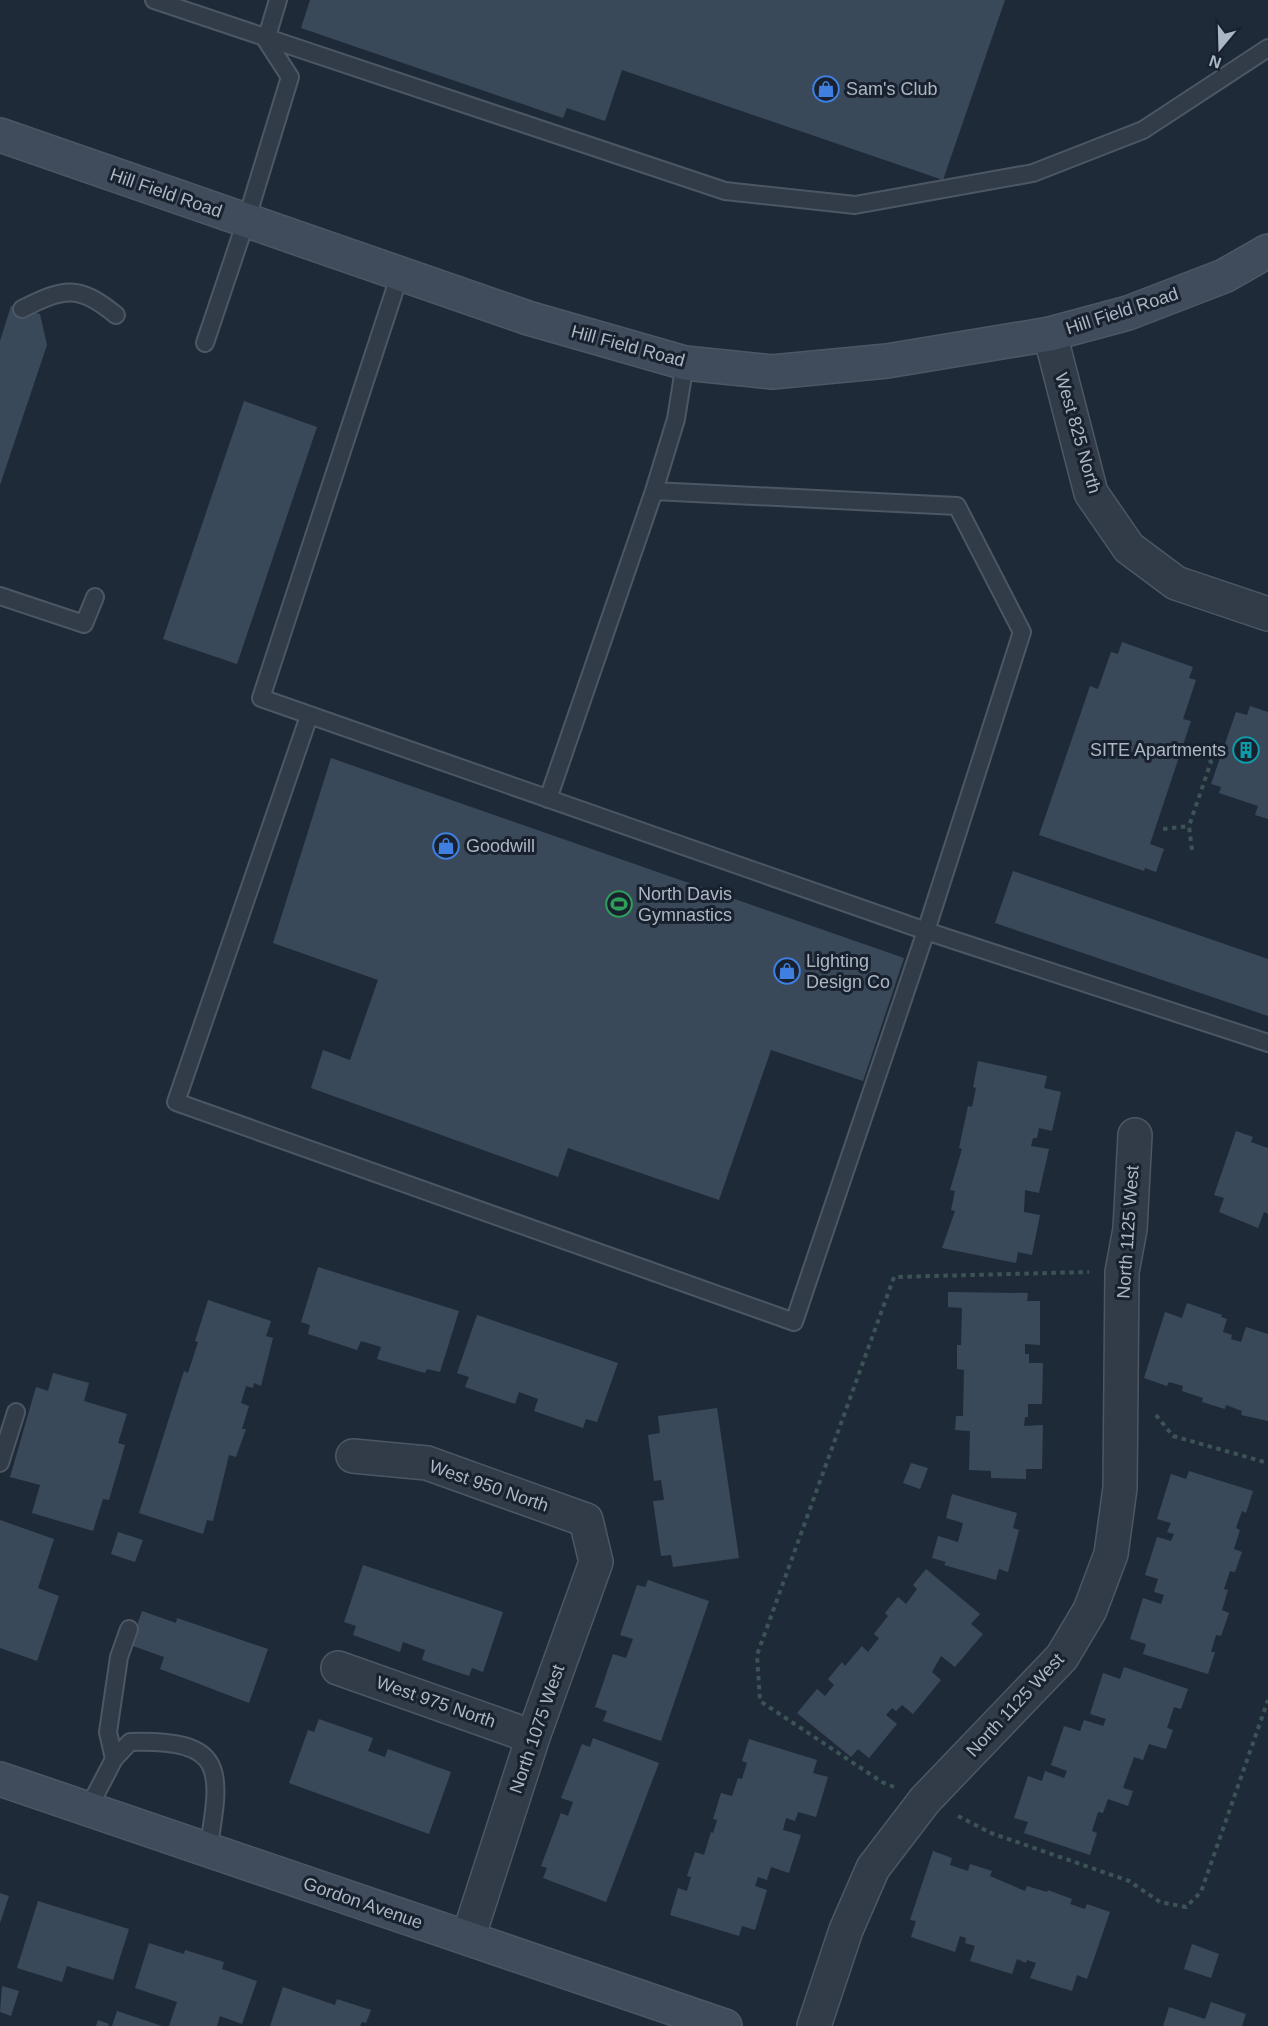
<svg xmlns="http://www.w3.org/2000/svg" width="1268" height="2026" viewBox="0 0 1268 2026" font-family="Arial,sans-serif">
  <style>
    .building { fill: #3a4959 }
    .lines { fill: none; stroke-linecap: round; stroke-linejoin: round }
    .service-casing { stroke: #4d5764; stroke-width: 20 }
    .minor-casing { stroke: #4d5764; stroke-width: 36 }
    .tertiary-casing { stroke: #4d5764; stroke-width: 36 }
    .secondary-casing { stroke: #4d5764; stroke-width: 36 }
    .path { stroke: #3b5354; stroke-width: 4; stroke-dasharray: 4.5 4.5; stroke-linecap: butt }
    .service { stroke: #323c49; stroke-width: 16 }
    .minor { stroke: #323c49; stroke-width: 33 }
    .tertiary { stroke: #323c49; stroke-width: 33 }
    .secondary { stroke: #404b5c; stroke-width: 33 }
    .labels { text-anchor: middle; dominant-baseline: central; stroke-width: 6; stroke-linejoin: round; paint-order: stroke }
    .poi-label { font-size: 18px; fill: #acb7c6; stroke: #18212d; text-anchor: start }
    .street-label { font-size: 18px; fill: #acb7c6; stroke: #18212d }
  </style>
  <rect width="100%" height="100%" fill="#1f2a39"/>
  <path class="building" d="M 310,0 L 1005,0 L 943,180 L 622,70 L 605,121 L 567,108 L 563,118 L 301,28 Z
    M 11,306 L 40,314 L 47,345 L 0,485 L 0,341 Z
    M 244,401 L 317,427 L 237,664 L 163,639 Z
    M 1122,642 L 1193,667 L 1189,678 L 1196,680 L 1183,719 L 1191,721 L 1150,844 L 1164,849 L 1156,872 L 1145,868 L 1144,871 L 1039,835 L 1090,686 L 1098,689 L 1111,652 L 1118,654 Z
    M 1250,706 L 1268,712 L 1268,819 L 1255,815 L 1258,806 L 1219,793 L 1221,787 L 1211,784 L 1236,712 L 1247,715 Z
    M 331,758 L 904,958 L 863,1081 L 771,1050 L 719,1200 L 568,1148 L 558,1177 L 311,1088 L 323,1050 L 350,1060 L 378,980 L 273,943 Z
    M 1013,871 L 1268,959 L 1268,1016 L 995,923 Z
    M 978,1061 L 1047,1076 L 1044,1088 L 1061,1092 L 1052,1131 L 1039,1128 L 1037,1138 L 1033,1138 L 1031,1146 L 1049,1149 L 1039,1193 L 1025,1190 L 1024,1212 L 1040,1215 L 1032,1255 L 1018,1252 L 1016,1263 L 942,1248 L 955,1211 L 951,1210 L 955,1191 L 950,1190 L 962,1149 L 959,1148 L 968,1106 L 972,1107 L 976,1088 L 973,1087 Z
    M 1236,1131 L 1253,1137 L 1251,1142 L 1268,1148 L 1268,1214 L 1264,1212 L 1258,1228 L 1219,1212 L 1224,1198 L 1214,1195 Z
    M 318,1267 L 459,1311 L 440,1372 L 427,1369 L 425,1373 L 377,1359 L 381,1347 L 361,1341 L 357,1350 L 308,1334 L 310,1325 L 301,1322 Z
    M 948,1292 L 1028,1293 L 1027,1301 L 1040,1301 L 1040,1345 L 1025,1344 L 1025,1354 L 1029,1354 L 1029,1363 L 1043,1363 L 1042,1404 L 1028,1404 L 1028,1417 L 1025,1417 L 1024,1426 L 1043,1425 L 1042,1469 L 1026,1469 L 1026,1479 L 991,1478 L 991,1471 L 969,1470 L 970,1431 L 955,1430 L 956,1416 L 963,1416 L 964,1370 L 957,1369 L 957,1345 L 961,1345 L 962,1308 L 948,1307 Z
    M 208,1300 L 271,1321 L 266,1336 L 273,1338 L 261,1386 L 254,1383 L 253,1388 L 246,1386 L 241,1403 L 249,1406 L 242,1429 L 246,1429 L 236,1457 L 229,1455 L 213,1521 L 207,1520 L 203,1534 L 139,1513 L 184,1371 L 188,1373 L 198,1342 L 195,1341 Z
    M 1187,1303 L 1222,1315 L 1221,1317 L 1227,1319 L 1223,1332 L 1232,1335 L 1231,1339 L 1241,1342 L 1246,1327 L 1268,1334 L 1268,1421 L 1241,1415 L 1242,1411 L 1226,1405 L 1225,1409 L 1202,1402 L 1203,1398 L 1182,1391 L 1183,1386 L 1169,1382 L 1167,1386 L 1144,1378 L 1165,1312 L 1182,1318 Z
    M 477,1315 L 618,1363 L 597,1422 L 586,1419 L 583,1428 L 534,1411 L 538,1399 L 519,1392 L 515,1404 L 465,1387 L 469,1377 L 457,1373 Z
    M 53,1373 L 89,1383 L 84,1401 L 127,1414 L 118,1443 L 125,1445 L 109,1500 L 103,1499 L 93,1531 L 32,1513 L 40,1485 L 10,1477 L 36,1387 L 48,1391 Z
    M 717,1408 L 739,1558 L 673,1567 L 671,1555 L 661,1556 L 653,1501 L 664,1500 L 661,1480 L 654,1481 L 648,1435 L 660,1433 L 658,1416 Z
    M 911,1463 L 928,1468 L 920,1489 L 903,1483 Z
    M 1189,1471 L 1253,1491 L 1246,1513 L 1242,1511 L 1236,1528 L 1240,1530 L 1234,1549 L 1242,1552 L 1235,1572 L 1230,1571 L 1224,1589 L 1228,1590 L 1222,1610 L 1229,1613 L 1221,1636 L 1216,1635 L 1211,1652 L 1215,1652 L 1208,1674 L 1143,1654 L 1146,1644 L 1130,1639 L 1143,1598 L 1161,1604 L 1164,1595 L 1154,1592 L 1158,1579 L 1145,1575 L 1157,1537 L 1171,1541 L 1174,1534 L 1167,1532 L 1171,1523 L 1157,1519 L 1171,1474 L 1186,1479 Z
    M 952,1494 L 1017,1513 L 1013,1528 L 1019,1530 L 1008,1572 L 999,1569 L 996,1580 L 944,1565 L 946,1562 L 932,1558 L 938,1536 L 958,1542 L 963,1523 L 946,1518 Z
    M 0,1520 L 54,1539 L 38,1588 L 59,1596 L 37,1661 L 0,1648 Z
    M 118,1532 L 143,1540 L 135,1562 L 111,1554 Z
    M 363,1565 L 503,1612 L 483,1672 L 472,1668 L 469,1676 L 422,1660 L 425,1650 L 403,1642 L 400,1652 L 353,1635 L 356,1626 L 344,1622 Z
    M 926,1569 L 980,1614 L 971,1624 L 983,1634 L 955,1667 L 941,1656 L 932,1672 L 941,1680 L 913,1714 L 902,1705 L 896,1711 L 892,1708 L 886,1715 L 897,1724 L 869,1758 L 858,1749 L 851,1757 L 797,1713 L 817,1689 L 825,1696 L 834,1685 L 828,1679 L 842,1662 L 845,1666 L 862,1646 L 868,1652 L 879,1638 L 874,1634 L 888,1616 L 885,1613 L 898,1597 L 906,1604 L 917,1589 L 913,1585 Z
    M 648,1580 L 709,1601 L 661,1741 L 603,1721 L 607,1711 L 595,1707 L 613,1654 L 626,1658 L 633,1639 L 620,1635 L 637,1585 L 645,1587 Z
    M 142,1611 L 176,1623 L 177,1618 L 268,1649 L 249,1703 L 160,1669 L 164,1657 L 130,1645 Z
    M 1124,1667 L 1188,1689 L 1181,1709 L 1174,1707 L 1167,1728 L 1173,1730 L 1166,1749 L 1149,1744 L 1143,1760 L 1134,1757 L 1123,1788 L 1133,1791 L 1128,1806 L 1108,1799 L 1103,1813 L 1098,1812 L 1092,1831 L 1097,1833 L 1090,1855 L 1024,1833 L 1028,1822 L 1014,1818 L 1028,1776 L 1042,1781 L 1045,1771 L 1064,1778 L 1067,1771 L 1051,1765 L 1064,1726 L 1080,1731 L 1084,1720 L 1103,1726 L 1106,1719 L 1090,1714 L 1103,1673 L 1120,1679 Z
    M 319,1719 L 373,1738 L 368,1751 L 385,1757 L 388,1749 L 451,1772 L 429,1834 L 289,1783 L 308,1730 L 314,1732 Z
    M 593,1738 L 659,1763 L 606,1902 L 543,1878 L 547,1868 L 541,1866 L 561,1813 L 568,1816 L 573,1802 L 561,1798 L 582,1744 L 590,1747 Z
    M 749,1739 L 817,1760 L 813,1773 L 828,1777 L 816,1817 L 798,1812 L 795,1821 L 786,1818 L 783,1830 L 801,1835 L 789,1873 L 771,1867 L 767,1880 L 758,1877 L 755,1886 L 767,1890 L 755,1930 L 742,1926 L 739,1936 L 670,1915 L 678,1888 L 687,1891 L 691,1877 L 687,1876 L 695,1852 L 704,1855 L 711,1832 L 713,1833 L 717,1820 L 713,1819 L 721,1793 L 732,1796 L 738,1778 L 742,1779 L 747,1763 L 742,1761 Z
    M 933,1851 L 952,1858 L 950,1865 L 968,1871 L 970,1864 L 992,1871 L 990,1876 L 1025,1891 L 1027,1886 L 1047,1892 L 1048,1890 L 1072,1899 L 1070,1904 L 1085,1909 L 1087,1904 L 1110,1912 L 1087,1979 L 1077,1975 L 1072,1991 L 1030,1978 L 1036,1963 L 1027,1960 L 1026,1963 L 1017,1959 L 1012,1974 L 970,1961 L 975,1946 L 965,1943 L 966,1938 L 960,1936 L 955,1952 L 911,1937 L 916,1921 L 910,1920 Z
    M 0,1893 L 9,1896 L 0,1923 Z
    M 38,1901 L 129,1929 L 113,1980 L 67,1966 L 62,1982 L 17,1968 Z
    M 149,1943 L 184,1954 L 185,1950 L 224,1962 L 222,1969 L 257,1981 L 242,2024 L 220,2016 L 217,2026 L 169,2026 L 177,2002 L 135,1988 Z
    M 1192,1944 L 1219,1954 L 1211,1978 L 1184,1969 Z
    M 2,1986 L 19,1991 L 11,2016 L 0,2012 Z
    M 283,1987 L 335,2005 L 337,1999 L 371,2010 L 366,2023 L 362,2022 L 360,2026 L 270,2026 Z
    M 1211,2002 L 1246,2014 L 1242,2026 L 1163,2026 L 1169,2007 L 1205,2019 Z
    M 117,2011 L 162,2026 L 112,2026 Z
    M 98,2020 L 109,2024 L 108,2026 L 96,2026 Z"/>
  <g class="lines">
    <g class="service-casing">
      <path id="service" d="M 154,0 L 725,191 L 855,205 L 1033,173 L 1143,130 L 1268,48
        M 400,274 L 261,698 L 926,931 L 1268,1043
        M 22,309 C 64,288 78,284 116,315
        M 205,343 L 246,221 L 290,77 L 266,40 L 278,0
        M 0,596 L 84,624 L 95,597
        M 309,716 L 176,1102 L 794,1322 L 926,931 L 1022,632 L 957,506 L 654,491
        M 548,799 L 654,491 L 676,419 L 685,363
        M 0,1463 L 16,1412
        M 114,1759 L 108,1732 L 119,1657 L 129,1629
        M 88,1809 L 114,1759 L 130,1742 C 226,1739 222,1769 208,1850"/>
    </g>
    <g class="minor-casing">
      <path id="minor" d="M 353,1456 L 427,1463 L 586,1520 L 596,1562 L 533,1737 L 468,1938
        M 338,1668 L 533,1737
        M 814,2026 L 846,1930 L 873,1868 L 925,1800 L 1062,1657 L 1090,1610 L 1111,1554 L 1120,1488 L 1122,1272 L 1130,1229 L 1135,1135"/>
    </g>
    <g class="tertiary-casing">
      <path id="tertiary" d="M 1050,334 L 1091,493 L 1129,548 L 1176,583 L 1268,614"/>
    </g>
    <g class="secondary-casing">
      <path id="secondary" d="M 0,135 L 528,318 L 685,363 L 772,372 L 887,361 L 1050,334 L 1128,313 L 1224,276 L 1268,251
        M 0,1779 L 725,2026"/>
    </g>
    <path class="path" d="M 1163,829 L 1189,826
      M 1192,850 L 1189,826 L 1211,762 L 1201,746
      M 1156,1415 L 1173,1436 L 1268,1463
      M 894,1787 L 882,1782 L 760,1701 L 757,1655 L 894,1277 L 1089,1272
      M 958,1816 L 991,1833 L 1129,1881 L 1160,1902 L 1186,1907 L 1201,1892 L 1268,1700"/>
    <use href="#service" class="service"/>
    <use href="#minor" class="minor"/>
    <use href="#tertiary" class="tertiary"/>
    <use href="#secondary" class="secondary"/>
  </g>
  <defs>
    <g id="shop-ring" transform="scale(1.35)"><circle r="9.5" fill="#18212d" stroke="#3f7fe0" stroke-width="1.5"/><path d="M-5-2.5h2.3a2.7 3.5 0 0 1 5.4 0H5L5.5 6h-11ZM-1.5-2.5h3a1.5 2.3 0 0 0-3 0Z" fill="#3f7fe0"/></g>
    <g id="building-ring" transform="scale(1.35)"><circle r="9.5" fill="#18212d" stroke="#0f9aa8" stroke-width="1.5"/><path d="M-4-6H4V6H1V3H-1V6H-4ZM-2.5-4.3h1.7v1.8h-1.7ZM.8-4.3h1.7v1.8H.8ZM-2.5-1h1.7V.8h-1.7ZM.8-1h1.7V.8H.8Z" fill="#0f9aa8"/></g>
    <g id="stadium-ring" transform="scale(1.35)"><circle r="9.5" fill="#18212d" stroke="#2e9e5b" stroke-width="1.5"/><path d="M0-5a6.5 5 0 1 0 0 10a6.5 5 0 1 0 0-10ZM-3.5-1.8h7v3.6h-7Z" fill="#2e9e5b"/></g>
  </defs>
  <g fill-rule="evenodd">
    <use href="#shop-ring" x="826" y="89"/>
    <use href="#building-ring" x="1246" y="750"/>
    <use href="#shop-ring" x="446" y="846"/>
    <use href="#stadium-ring" x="619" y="904"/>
    <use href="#shop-ring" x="787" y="971"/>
  </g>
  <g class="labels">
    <g class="poi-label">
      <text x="846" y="89">Sam's Club</text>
      <text x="1226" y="750" text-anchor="end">SITE Apartments</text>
      <text x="466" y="846">Goodwill</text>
      <text x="638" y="894">North Davis<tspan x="638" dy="21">Gymnastics</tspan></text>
      <text x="806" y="961">Lighting<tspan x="806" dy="21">Design Co</tspan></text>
    </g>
    <g class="street-label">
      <text transform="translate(166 193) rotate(19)">Hill Field Road</text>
      <text transform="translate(1122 311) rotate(-18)">Hill Field Road</text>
      <text transform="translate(628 346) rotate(15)">Hill Field Road</text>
      <text transform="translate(1078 433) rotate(74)">West 825 North</text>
      <text transform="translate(1128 1232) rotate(-86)">North 1125 West</text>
      <text transform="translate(489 1486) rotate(19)">West 950 North</text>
      <text transform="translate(436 1702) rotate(19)">West 975 North</text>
      <text transform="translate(1015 1705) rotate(-47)">North 1125 West</text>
      <text transform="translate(537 1729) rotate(-71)">North 1075 West</text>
      <text transform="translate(363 1903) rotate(19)">Gordon Avenue</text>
    </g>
  </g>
  <g transform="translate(1220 48) rotate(199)" stroke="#18212d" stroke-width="4.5" paint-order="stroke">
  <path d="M0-4.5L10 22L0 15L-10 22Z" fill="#acb7c6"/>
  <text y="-9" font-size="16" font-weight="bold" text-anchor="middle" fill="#acb7c6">N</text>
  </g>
</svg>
